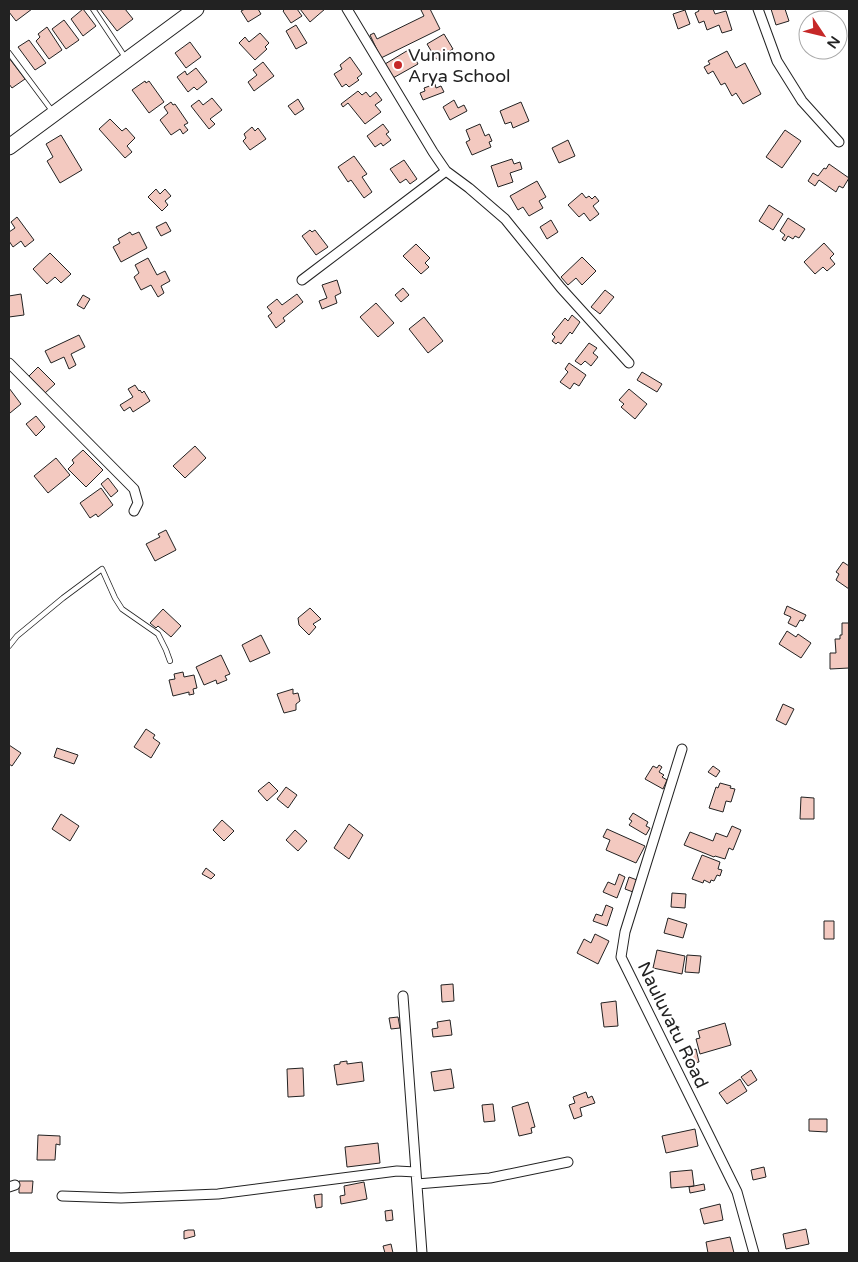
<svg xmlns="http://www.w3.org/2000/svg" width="858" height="1262" viewBox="0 0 858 1262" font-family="'Varela Round',sans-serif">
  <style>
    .building { fill: #f3c9c0; stroke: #222 }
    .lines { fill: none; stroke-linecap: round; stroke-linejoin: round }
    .lane-casing { stroke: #222; stroke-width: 6 }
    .street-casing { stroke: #222; stroke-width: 11 }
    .primary-casing { stroke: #222; stroke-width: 17 }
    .lane { stroke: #fff; stroke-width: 4.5 }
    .street { stroke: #fff; stroke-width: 9 }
    .primary { stroke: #fff; stroke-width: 15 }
    .poi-dot { fill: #c62828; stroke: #fff; stroke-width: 2 }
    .labels { text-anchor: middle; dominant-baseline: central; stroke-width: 4; stroke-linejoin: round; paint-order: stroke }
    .poi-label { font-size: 18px; fill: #222; stroke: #fff; text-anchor: start }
    .street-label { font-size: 18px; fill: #222; stroke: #fff }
  </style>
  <rect width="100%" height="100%" fill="#fff"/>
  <path class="building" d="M 9,9 L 32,9 L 16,21 L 9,12 Z
    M 83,9 L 96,26 L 83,36 L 71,19 Z
    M 100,9 L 125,9 L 133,19 L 117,31 Z
    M 245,9 L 258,9 L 261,14 L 248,22 L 241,11 Z
    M 285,9 L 297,9 L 302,16 L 291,23 L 283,11 Z
    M 300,9 L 325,9 L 310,22 Z
    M 423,9 L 430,9 L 440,29 L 381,58 L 370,35 L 374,33 L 377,39 L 424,16 L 421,10 Z
    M 698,9 L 713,9 L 715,14 L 726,11 L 732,30 L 722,33 L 719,25 L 707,30 L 704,21 L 699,23 L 695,13 L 699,11 Z
    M 771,9 L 785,9 L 789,21 L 776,25 Z
    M 685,10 L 690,24 L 678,29 L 673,14 Z
    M 64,20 L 79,40 L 66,49 L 52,29 Z
    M 296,25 L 307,43 L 296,49 L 286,31 Z
    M 47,27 L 62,50 L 49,59 L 36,41 L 40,37 L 38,34 Z
    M 260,33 L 269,43 L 265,47 L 267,49 L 255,60 L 239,43 L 245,37 L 249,42 Z
    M 444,34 L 453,49 L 436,59 L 427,44 Z
    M 29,40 L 46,63 L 35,70 L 18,47 Z
    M 190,42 L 201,57 L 186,68 L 175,53 Z
    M 410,49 L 418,64 L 393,78 L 385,64 Z
    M 727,51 L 736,68 L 745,63 L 761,94 L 743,104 L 736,93 L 732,96 L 725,83 L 721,85 L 713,71 L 708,74 L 704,67 L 710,64 L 708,61 Z
    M 350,57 L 362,74 L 357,78 L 359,80 L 349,87 L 346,84 L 342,87 L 334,74 L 342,69 L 340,65 Z
    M 9,58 L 25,79 L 12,88 L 9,84 Z
    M 263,62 L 274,76 L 254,91 L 248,82 L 257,75 L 253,70 Z
    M 196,68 L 207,82 L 197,90 L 194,87 L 188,92 L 177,77 L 185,71 L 187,75 Z
    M 145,81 L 146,83 L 149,81 L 164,102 L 149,113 L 132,90 Z
    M 435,84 L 436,88 L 441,86 L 444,92 L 423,100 L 420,93 L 425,91 L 424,88 Z
    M 358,91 L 362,95 L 366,92 L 370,97 L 376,92 L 382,100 L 375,105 L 381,112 L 365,124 L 348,103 L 343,107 L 341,104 Z
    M 212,98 L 222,110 L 210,119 L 215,124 L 209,129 L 191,106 L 199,100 L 203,105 Z
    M 298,99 L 304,109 L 295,115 L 288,106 Z
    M 454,100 L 458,108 L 464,105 L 467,111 L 450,120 L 443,107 Z
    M 171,102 L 173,105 L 175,104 L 188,123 L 184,125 L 188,130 L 183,134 L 180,129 L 171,135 L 160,120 L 168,113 L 164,107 Z
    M 521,102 L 529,121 L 513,128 L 511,122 L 505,124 L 500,111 Z
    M 110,119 L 122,131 L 126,128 L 135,138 L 127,146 L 132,152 L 125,158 L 99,129 Z
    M 383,124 L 389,132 L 386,134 L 391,140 L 383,146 L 381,143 L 375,147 L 367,136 Z
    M 480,124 L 485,136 L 489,134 L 492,141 L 489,142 L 491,147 L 472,155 L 466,142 L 470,140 L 466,130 Z
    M 252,127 L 255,131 L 258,128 L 266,139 L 250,150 L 243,141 L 246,138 L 244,134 Z
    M 785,130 L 801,141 L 782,168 L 766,157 Z
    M 61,135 L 82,170 L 60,183 L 47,161 L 53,157 L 46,144 Z
    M 568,140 L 575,156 L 559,163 L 552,148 Z
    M 354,156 L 367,174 L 362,177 L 372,192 L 364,198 L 351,180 L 348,182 L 338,167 Z
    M 512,159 L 514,164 L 520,162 L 522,169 L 510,173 L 513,182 L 498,187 L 491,166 Z
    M 404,160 L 417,179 L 410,184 L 406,179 L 400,183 L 390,169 Z
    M 829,164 L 849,178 L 843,188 L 839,186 L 836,192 L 819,180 L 815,186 L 808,181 L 813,173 L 818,176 L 824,168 L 826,169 Z
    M 537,181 L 546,197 L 539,201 L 543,208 L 529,216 L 523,207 L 518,210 L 510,196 Z
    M 156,189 L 160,194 L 165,189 L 171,196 L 165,201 L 168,205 L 162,211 L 148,197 Z
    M 582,193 L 586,198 L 589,196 L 592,199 L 595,196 L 599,201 L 593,206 L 599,214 L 590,221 L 584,213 L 579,217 L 568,205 Z
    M 769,205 L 783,214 L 773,230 L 759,221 Z
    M 17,217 L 34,240 L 25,247 L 21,241 L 13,247 L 9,241 L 9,232 L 15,228 L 11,222 Z
    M 788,218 L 805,229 L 799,238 L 795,236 L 793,239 L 788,236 L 785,241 L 782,239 L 785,235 L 780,231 Z
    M 551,220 L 558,232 L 547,239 L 540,227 Z
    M 166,222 L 171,231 L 161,236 L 156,227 Z
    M 310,230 L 312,232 L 315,230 L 328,247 L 316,255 L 302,236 Z
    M 130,232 L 132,235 L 139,232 L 147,248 L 121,262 L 113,247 L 120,243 L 118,239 Z
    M 824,243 L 834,254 L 830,258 L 835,264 L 827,271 L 823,267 L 815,274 L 804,262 Z
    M 416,244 L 430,258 L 425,263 L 429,267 L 421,274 L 403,256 Z
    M 50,253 L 71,274 L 61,283 L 55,277 L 47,284 L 33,269 Z
    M 582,257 L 596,271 L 582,285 L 576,278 L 568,285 L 561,277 Z
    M 148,258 L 157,275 L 165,271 L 170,281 L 161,286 L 164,293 L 158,297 L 151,285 L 141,290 L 134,277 L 139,273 L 135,265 Z
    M 337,280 L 341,293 L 335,296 L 337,303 L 322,309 L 319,301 L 327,298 L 322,285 Z
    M 403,288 L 409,295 L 401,302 L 395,295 Z
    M 605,290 L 614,297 L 600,314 L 591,307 Z
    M 21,294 L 24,315 L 9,317 L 9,296 Z
    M 297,294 L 303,302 L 283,318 L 285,321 L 276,328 L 268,316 L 272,313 L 267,307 L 277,299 L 282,305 Z
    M 83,295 L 90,299 L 84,309 L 77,305 Z
    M 376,303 L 394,323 L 378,337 L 360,317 Z
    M 572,315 L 580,322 L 572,334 L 570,332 L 561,344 L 558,342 L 556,344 L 552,341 L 555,337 L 552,334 L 565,318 L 568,321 Z
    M 424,317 L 443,341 L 428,353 L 409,329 Z
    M 79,335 L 85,347 L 71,354 L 76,365 L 69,369 L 64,357 L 51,363 L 45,351 Z
    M 589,343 L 597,348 L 593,353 L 598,357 L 591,366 L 585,361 L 581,365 L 575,361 Z
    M 569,363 L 586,375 L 579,386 L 574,383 L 570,389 L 560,382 L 568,372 L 565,369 Z
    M 38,367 L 55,384 L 45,393 L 29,376 Z
    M 642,372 L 662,384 L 657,392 L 637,380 Z
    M 135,385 L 139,391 L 140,390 L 142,393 L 144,391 L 150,401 L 133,412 L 130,407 L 124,411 L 120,405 L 133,397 L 128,389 Z
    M 9,388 L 21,404 L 10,413 L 9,412 Z
    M 629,389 L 647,404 L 635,419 L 621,407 L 624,404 L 619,400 Z
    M 36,416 L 45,427 L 36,436 L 26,424 Z
    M 195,446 L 206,458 L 185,478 L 173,466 Z
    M 83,450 L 103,470 L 86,487 L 68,469 L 74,463 L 72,460 Z
    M 56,458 L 70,475 L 48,493 L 34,476 Z
    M 108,478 L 118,491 L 111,497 L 101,484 Z
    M 101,488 L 113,505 L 98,517 L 96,514 L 90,518 L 80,503 Z
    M 166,530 L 176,550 L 155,561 L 146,544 L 160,537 L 158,534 Z
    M 843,562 L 849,566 L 849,589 L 836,580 L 839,574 L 836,572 Z
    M 787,606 L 806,615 L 803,621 L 800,620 L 796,627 L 788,623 L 791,617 L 784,614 Z
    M 310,608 L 321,619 L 313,624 L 316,627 L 309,635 L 299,625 L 298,618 Z
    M 163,609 L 181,626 L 171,637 L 158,626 L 156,628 L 150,623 Z
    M 842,623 L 849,623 L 849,668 L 830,669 L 830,653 L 836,653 L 835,639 L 840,639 L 840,635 L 842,635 Z
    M 787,631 L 796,637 L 798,634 L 811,643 L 801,658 L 779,644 Z
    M 261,635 L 270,653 L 250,662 L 242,645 Z
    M 221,655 L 230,674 L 225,676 L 227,680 L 217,684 L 216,680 L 204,685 L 196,667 Z
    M 183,672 L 184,677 L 194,675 L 197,688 L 193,689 L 194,694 L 189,695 L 189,692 L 173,696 L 169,680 L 175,679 L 174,674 Z
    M 293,689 L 293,694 L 298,693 L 300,701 L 296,704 L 296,710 L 284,713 L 277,694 Z
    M 783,704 L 794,709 L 786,725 L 776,720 Z
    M 146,729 L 155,735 L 153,738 L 160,743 L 151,758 L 134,747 Z
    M 9,745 L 21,753 L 12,766 L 9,764 Z
    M 57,748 L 78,755 L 74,764 L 54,757 Z
    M 659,765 L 662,767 L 659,772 L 664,775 L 662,777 L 667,780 L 663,789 L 645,779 L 653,766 L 657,768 Z
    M 713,766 L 720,771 L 716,777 L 708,772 Z
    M 269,782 L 278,791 L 267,801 L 258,791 Z
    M 720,783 L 731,786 L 730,788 L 735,789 L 731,802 L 726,801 L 723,812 L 709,808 L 716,787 L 718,788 Z
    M 286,787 L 297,795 L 288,808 L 277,799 Z
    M 801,797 L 814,798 L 814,819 L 800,819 Z
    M 633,813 L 648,822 L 646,826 L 650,828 L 646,835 L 629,825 L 632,821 L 629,819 Z
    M 61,814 L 79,826 L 70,841 L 52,829 Z
    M 222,820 L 234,831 L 224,841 L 213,830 Z
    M 349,824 L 363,835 L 349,859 L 334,848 Z
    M 732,826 L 741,830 L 733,850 L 729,848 L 725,859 L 715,856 L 714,857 L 684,845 L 690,832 L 713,841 L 716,833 L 727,837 Z
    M 607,829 L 645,846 L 636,863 L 606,850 L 610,840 L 603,837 Z
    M 295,830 L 307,841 L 298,851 L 286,840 Z
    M 702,855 L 720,862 L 718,869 L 722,870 L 720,876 L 717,875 L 714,881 L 711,880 L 710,883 L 704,880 L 703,883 L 692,879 Z
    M 206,868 L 215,875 L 211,879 L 202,874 Z
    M 619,874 L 625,877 L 617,898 L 603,892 L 608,882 L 615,885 Z
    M 629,877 L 637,880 L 633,892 L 625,889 Z
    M 672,893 L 686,894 L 685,908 L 671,907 Z
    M 606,905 L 613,908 L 607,926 L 593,921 L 596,914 L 602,916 Z
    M 668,918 L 687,924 L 683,938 L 664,933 Z
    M 824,921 L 834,921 L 834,939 L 824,939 Z
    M 595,934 L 609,941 L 598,964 L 577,953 L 584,939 L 591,943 Z
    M 657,950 L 685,956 L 682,974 L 653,968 Z
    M 687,955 L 701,956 L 699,973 L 685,972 Z
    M 453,984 L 454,1001 L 442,1002 L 441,985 Z
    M 616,1001 L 618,1026 L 604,1027 L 601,1003 Z
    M 398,1017 L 400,1028 L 391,1029 L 389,1018 Z
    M 450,1020 L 452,1035 L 433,1037 L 432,1029 L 438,1028 L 437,1022 Z
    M 725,1023 L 731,1045 L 700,1054 L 696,1039 L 700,1038 L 698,1031 Z
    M 696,1049 L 699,1062 L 688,1064 L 685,1052 Z
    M 347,1061 L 347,1064 L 362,1062 L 364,1081 L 337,1085 L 334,1065 L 340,1064 L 340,1062 Z
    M 303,1068 L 304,1096 L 288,1097 L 287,1069 Z
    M 451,1069 L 454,1088 L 434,1091 L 431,1072 Z
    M 751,1070 L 757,1080 L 748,1086 L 741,1077 Z
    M 740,1079 L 747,1091 L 727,1104 L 719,1093 Z
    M 586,1092 L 588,1098 L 592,1096 L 595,1103 L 580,1108 L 582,1116 L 574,1119 L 569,1105 L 575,1103 L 573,1097 Z
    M 528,1102 L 535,1127 L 531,1128 L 532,1133 L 519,1136 L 512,1107 Z
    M 493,1104 L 495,1121 L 484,1122 L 482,1105 Z
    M 809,1119 L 827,1119 L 827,1132 L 809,1131 Z
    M 695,1129 L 698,1146 L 666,1153 L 662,1136 Z
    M 38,1135 L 60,1136 L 60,1145 L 56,1144 L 55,1160 L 37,1160 Z
    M 378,1143 L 380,1163 L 347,1167 L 345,1147 Z
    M 764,1167 L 766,1177 L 753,1180 L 751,1170 Z
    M 692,1170 L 694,1186 L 671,1188 L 670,1172 Z
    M 19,1181 L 33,1181 L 32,1193 L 19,1193 Z
    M 364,1182 L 367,1199 L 341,1204 L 340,1196 L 345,1195 L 344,1186 Z
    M 704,1184 L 705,1190 L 690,1193 L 689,1187 Z
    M 322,1194 L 322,1207 L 316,1208 L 314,1195 Z
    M 720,1204 L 723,1220 L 704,1224 L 700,1209 Z
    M 392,1210 L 393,1220 L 386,1221 L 385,1211 Z
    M 806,1229 L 809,1244 L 786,1249 L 783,1234 Z
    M 188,1230 L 194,1230 L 195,1236 L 184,1239 L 184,1231 Z
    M 730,1237 L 734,1253 L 708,1253 L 706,1242 Z
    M 391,1244 L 393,1253 L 385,1253 L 383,1246 Z"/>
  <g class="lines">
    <g class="lane-casing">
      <path id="lane" d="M 93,9 L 125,57
        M 9,53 L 53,112
        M 9,646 L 17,636 L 63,598 L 102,569 L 115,598 L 122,609 L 158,634 L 166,650 L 170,661"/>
    </g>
    <g class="street-casing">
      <path id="street" d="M 347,9 L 433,152 L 446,171 L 469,188 L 505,219 L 561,288 L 629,363
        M 758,9 L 777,61 L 802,101 L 839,142
        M 302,280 L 446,171
        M 9,363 L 134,489 L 138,503 L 134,511
        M 682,749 L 625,932 L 621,957 L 737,1192 L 754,1253
        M 403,996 L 422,1253
        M 417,1184 L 490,1178 L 568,1162
        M 9,1187 L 15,1185
        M 62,1196 L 121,1198 L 218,1194 L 397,1171 L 416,1172"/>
    </g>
    <g class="primary-casing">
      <path id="primary" d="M 9,147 L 196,9"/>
    </g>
    <use href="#lane" class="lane"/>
    <use href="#street" class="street"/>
    <use href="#primary" class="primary"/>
  </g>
  <circle class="poi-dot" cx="398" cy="65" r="5"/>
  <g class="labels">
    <g class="poi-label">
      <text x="408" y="55">Vunimono<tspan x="408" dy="21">Arya School</tspan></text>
    </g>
    <g class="street-label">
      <text transform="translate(673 1025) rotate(64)">Nauluvatu Road</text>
    </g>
  </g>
  <rect width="858" height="1262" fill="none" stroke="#222222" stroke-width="20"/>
  <g transform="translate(823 35) rotate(125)"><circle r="24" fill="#ffffff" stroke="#a7a7a7"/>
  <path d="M0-4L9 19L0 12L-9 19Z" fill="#c62828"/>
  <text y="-8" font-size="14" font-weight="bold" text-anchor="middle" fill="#222222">N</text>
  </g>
</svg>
